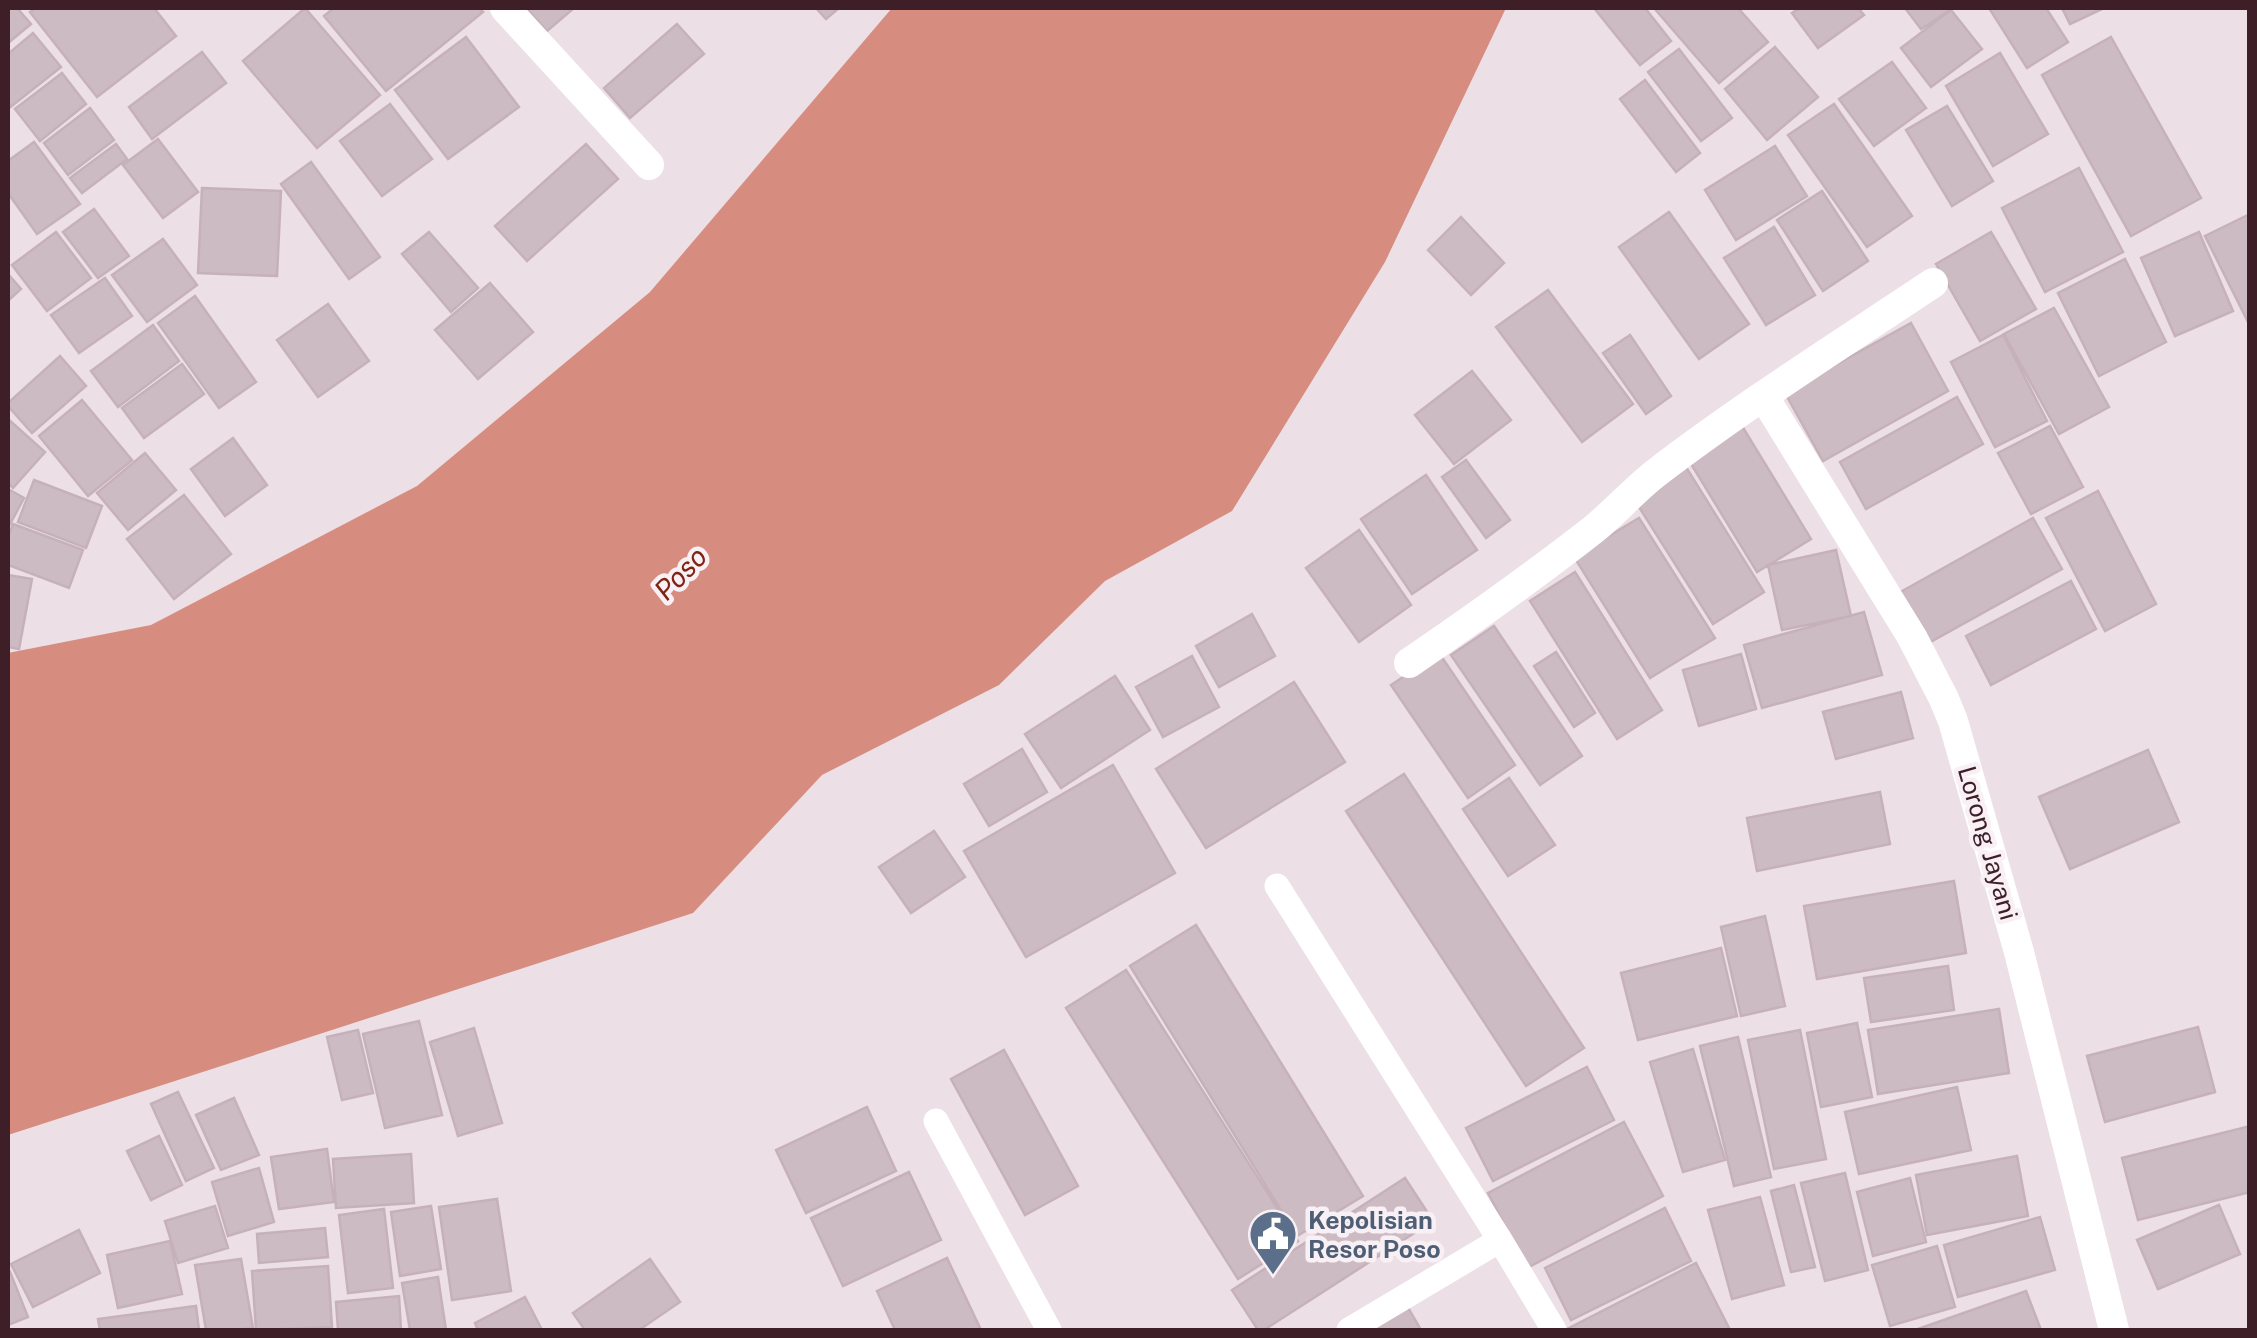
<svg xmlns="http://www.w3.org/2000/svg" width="2257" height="1338" viewBox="0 0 2257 1338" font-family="'Public Sans',sans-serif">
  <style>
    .water { fill: #d78c80 }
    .building { fill: #cdbbc3; stroke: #c6b1ba; stroke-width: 2.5 }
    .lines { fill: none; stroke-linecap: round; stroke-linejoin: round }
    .lane { stroke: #fff; stroke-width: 25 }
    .street { stroke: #fff; stroke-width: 30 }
    .labels { text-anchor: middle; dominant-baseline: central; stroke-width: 9; stroke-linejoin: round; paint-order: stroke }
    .street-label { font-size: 25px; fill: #3e1e27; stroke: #f8f0f4 }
    .service-label { font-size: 25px; font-weight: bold; fill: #4e5e75; stroke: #f8f0f4; text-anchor: start }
    .water-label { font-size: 28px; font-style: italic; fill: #7f2312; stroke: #f8f0f4 }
  </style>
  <rect width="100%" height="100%" fill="#ecdfe5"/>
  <path class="water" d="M 892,8 L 1506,8 L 1385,262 L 1232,511 L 1105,581 L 999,685 L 822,775 L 693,913 L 8,1135 L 8,653 L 151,625 L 417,486 L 650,292 Z"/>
  <path class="building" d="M 8,8 L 17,8 L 31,24 L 8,43 Z
    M 36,8 L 154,8 L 176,36 L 97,97 L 30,12 Z
    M 305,8 L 380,95 L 317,148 L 243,61 Z
    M 334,8 L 479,8 L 483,12 L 386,91 L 324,16 Z
    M 526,8 L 574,8 L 547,31 Z
    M 816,8 L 839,8 L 826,19 Z
    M 1594,8 L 1645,8 L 1671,41 L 1640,65 Z
    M 1654,8 L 1738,8 L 1768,42 L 1719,83 Z
    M 1800,8 L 1858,8 L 1864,15 L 1818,48 L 1792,13 Z
    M 1905,8 L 1953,8 L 1921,29 Z
    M 1989,8 L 2046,8 L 2068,42 L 2027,68 Z
    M 2062,8 L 2104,8 L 2070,24 Z
    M 1951,10 L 1982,49 L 1931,87 L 1901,48 Z
    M 677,24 L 704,54 L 630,118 L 604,88 Z
    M 33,33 L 61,67 L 8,109 L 8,54 Z
    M 466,37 L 519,107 L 448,159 L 395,90 Z
    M 2111,37 L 2201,198 L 2131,236 L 2042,75 Z
    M 1775,47 L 1818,97 L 1767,140 L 1725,89 Z
    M 1679,49 L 1732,118 L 1701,141 L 1648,72 Z
    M 202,52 L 226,83 L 152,139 L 129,107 Z
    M 2000,53 L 2048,134 L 1993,166 L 1946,86 Z
    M 1892,62 L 1926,108 L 1874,146 L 1839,99 Z
    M 62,73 L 86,104 L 40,141 L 15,109 Z
    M 1645,80 L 1700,153 L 1676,172 L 1620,99 Z
    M 390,104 L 432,159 L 382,196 L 340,141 Z
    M 1834,104 L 1912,216 L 1867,247 L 1788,135 Z
    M 1947,106 L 1993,181 L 1952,206 L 1906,130 Z
    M 90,108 L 114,140 L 68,175 L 44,143 Z
    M 158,139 L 198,192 L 163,218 L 123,165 Z
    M 34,142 L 80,204 L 37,234 L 8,193 L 8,161 Z
    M 116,144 L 127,159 L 82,193 L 70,178 Z
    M 586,144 L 618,179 L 527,261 L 495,226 Z
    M 1775,146 L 1807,196 L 1736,240 L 1705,190 Z
    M 311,162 L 380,257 L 349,279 L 281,184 Z
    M 2079,168 L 2123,252 L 2045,292 L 2002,208 Z
    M 202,188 L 281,191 L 277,276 L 198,273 Z
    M 1822,191 L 1868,261 L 1823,291 L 1777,220 Z
    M 94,209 L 129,256 L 98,278 L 63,232 Z
    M 1669,212 L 1749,324 L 1699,359 L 1619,247 Z
    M 2250,214 L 2250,326 L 2205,236 Z
    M 1461,217 L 1504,263 L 1471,295 L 1428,250 Z
    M 1774,227 L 1815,295 L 1766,325 L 1724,258 Z
    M 56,232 L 91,278 L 47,311 L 12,265 Z
    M 429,232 L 478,288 L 451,312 L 402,254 Z
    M 1991,232 L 2036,309 L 1980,341 L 1936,264 Z
    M 2199,232 L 2233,311 L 2175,336 L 2141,258 Z
    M 163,239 L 197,285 L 147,322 L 112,275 Z
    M 2125,259 L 2166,342 L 2099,376 L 2058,293 Z
    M 8,274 L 21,289 L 8,301 Z
    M 105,278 L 132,316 L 79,353 L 51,315 Z
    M 490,283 L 533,332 L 478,379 L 435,330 Z
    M 1548,290 L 1633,404 L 1582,442 L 1496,327 Z
    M 195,296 L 256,382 L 219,408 L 158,323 Z
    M 328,304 L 369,361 L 318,397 L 277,340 Z
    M 2054,308 L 2109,407 L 2059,434 L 2004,334 Z
    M 1911,323 L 1948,391 L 1823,461 L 1785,393 Z
    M 153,325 L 179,361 L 118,407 L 91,371 Z
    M 1630,335 L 1671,396 L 1646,414 L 1603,353 Z
    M 2003,335 L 2047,421 L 1995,447 L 1951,362 Z
    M 60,356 L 86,386 L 32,433 L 8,406 L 8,403 Z
    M 182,364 L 204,394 L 144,438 L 122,408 Z
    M 1472,371 L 1511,420 L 1454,464 L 1415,415 Z
    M 1957,397 L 1983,444 L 1866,509 L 1840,462 Z
    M 82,400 L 132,460 L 88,496 L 39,436 Z
    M 8,419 L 45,452 L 13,488 L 8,483 Z
    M 1742,426 L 1811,539 L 1757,572 L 1688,459 Z
    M 2050,426 L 2083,487 L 2031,514 L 1998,453 Z
    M 233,438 L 267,485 L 225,516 L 191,469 Z
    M 145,453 L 176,490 L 128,530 L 97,493 Z
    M 1466,460 L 1510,520 L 1486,538 L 1442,477 Z
    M 1684,464 L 1764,592 L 1713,624 L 1632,496 Z
    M 1426,475 L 1477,550 L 1412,594 L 1361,519 Z
    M 34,480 L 102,506 L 86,548 L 18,522 Z
    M 8,489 L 24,498 L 8,528 Z
    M 2098,491 L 2156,604 L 2105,631 L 2046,518 Z
    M 184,495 L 231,554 L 174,599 L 127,539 Z
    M 1639,518 L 1715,638 L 1650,678 L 1574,557 Z
    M 2033,518 L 2062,569 L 1925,645 L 1897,594 Z
    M 13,524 L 83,550 L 69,588 L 8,565 L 8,538 Z
    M 1359,530 L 1411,605 L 1359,642 L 1306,568 Z
    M 1836,550 L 1851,616 L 1782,630 L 1768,565 Z
    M 1575,572 L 1662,710 L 1617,739 L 1530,601 Z
    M 8,575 L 32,579 L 19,649 L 8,647 Z
    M 2071,581 L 2096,629 L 1991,685 L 1966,636 Z
    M 1864,612 L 1882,675 L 1762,708 L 1744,645 Z
    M 1252,614 L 1275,656 L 1219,687 L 1196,646 Z
    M 1494,626 L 1582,756 L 1540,785 L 1451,655 Z
    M 1556,652 L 1595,713 L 1574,727 L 1534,666 Z
    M 1439,653 L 1515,765 L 1468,798 L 1391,685 Z
    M 1741,654 L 1756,709 L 1699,726 L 1683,670 Z
    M 1192,656 L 1219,707 L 1163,737 L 1136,687 Z
    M 1115,676 L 1150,730 L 1061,788 L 1025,734 Z
    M 1294,682 L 1345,762 L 1206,848 L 1156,769 Z
    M 1901,692 L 1913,738 L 1836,759 L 1823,712 Z
    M 1022,749 L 1047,792 L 989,826 L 964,784 Z
    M 2148,750 L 2179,822 L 2070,869 L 2039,797 Z
    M 1113,765 L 1175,873 L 1026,957 L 964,851 Z
    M 1404,774 L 1584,1048 L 1526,1086 L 1346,811 Z
    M 1509,778 L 1555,845 L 1508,876 L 1463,809 Z
    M 1880,792 L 1890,844 L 1757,871 L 1747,818 Z
    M 934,831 L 965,877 L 911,913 L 879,867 Z
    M 1954,881 L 1966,953 L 1817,979 L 1804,906 Z
    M 1765,916 L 1785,1006 L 1741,1016 L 1721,927 Z
    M 1196,925 L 1363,1196 L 1297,1236 L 1130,966 Z
    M 1721,948 L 1737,1016 L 1638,1040 L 1621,973 Z
    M 1948,966 L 1954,1010 L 1871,1022 L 1864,978 Z
    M 1126,970 L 1298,1241 L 1238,1279 L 1066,1008 Z
    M 1999,1009 L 2009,1073 L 1878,1094 L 1868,1030 Z
    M 419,1021 L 442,1115 L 385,1128 L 363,1034 Z
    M 1857,1023 L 1872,1097 L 1821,1107 L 1807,1033 Z
    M 2198,1027 L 2215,1092 L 2105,1122 L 2087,1056 Z
    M 474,1028 L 502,1123 L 458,1136 L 430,1042 Z
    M 358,1030 L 373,1093 L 342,1100 L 327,1037 Z
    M 1800,1030 L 1826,1159 L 1774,1169 L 1748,1040 Z
    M 1738,1037 L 1771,1177 L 1734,1186 L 1700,1046 Z
    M 1693,1049 L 1725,1160 L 1683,1172 L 1650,1062 Z
    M 1004,1050 L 1078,1186 L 1025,1215 L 951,1079 Z
    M 1587,1067 L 1614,1120 L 1493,1181 L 1466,1128 Z
    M 1957,1087 L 1971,1150 L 1859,1174 L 1845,1112 Z
    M 178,1092 L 214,1168 L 186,1181 L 151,1104 Z
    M 234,1098 L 259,1155 L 221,1170 L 196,1115 Z
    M 867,1107 L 896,1171 L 806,1213 L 776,1150 Z
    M 1624,1122 L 1663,1196 L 1527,1268 L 1488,1193 Z
    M 2250,1126 L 2250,1192 L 2138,1220 L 2122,1158 Z
    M 159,1136 L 182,1185 L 151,1200 L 127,1151 Z
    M 327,1149 L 334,1202 L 279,1209 L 271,1157 Z
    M 411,1154 L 414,1203 L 336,1208 L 333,1159 Z
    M 2017,1156 L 2028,1216 L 1927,1235 L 1916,1175 Z
    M 259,1168 L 274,1222 L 228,1236 L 212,1182 Z
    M 909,1172 L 941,1240 L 843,1286 L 811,1218 Z
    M 1845,1173 L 1868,1270 L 1825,1281 L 1801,1183 Z
    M 1405,1178 L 1433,1221 L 1264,1330 L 1258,1330 L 1232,1290 Z
    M 1910,1178 L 1926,1242 L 1873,1256 L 1857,1192 Z
    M 1794,1185 L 1815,1267 L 1791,1272 L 1771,1191 Z
    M 1760,1197 L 1784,1285 L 1732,1299 L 1708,1210 Z
    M 497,1199 L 511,1291 L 452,1300 L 439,1207 Z
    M 2219,1205 L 2240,1254 L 2158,1289 L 2137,1240 Z
    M 215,1206 L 228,1248 L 178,1263 L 165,1221 Z
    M 431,1206 L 441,1269 L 400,1276 L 391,1212 Z
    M 1665,1208 L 1691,1261 L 1571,1320 L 1545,1268 Z
    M 384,1209 L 393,1288 L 348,1293 L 339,1215 Z
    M 2040,1217 L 2055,1270 L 1958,1297 L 1944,1245 Z
    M 325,1228 L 328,1257 L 259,1263 L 257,1234 Z
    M 79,1230 L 100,1273 L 33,1307 L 11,1264 Z
    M 170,1241 L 182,1294 L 118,1308 L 107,1255 Z
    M 1937,1246 L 1955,1307 L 1890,1326 L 1872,1265 Z
    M 947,1258 L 981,1330 L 895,1330 L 877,1291 Z
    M 241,1259 L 253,1328 L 235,1330 L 206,1330 L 195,1265 Z
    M 650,1259 L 680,1302 L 639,1330 L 585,1330 L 573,1313 Z
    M 1696,1263 L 1730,1330 L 1568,1330 L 1567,1329 Z
    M 328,1266 L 332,1327 L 256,1330 L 252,1271 Z
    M 10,1272 L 28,1317 L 8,1325 L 8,1273 Z
    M 438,1277 L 446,1330 L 410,1330 L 402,1283 Z
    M 2026,1291 L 2041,1330 L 1918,1330 L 1918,1329 Z
    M 399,1296 L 401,1330 L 338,1330 L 336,1302 Z
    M 525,1297 L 542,1330 L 478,1330 L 475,1323 Z
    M 1406,1304 L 1421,1330 L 1374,1330 L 1371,1324 Z
    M 196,1306 L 199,1330 L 100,1330 L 98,1319 Z"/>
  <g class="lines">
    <path class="lane" d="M 1277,886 L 1500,1240
      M 936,1121 L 1049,1330
      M 1349,1330 L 1500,1240 L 1554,1330"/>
    <path class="street" d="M 505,8 L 649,165
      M 1764,397 L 1912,637 L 1944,699 L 1953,721 L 2019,952 L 2114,1330
      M 1409,663 C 1472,620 1534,576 1594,529 C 1616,511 1634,490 1656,473 C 1745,405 1840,345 1933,283"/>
  </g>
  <defs>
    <g id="civic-pin" transform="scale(2.5)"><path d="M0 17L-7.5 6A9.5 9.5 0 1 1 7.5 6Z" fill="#5c6f8a" stroke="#f8f0f4"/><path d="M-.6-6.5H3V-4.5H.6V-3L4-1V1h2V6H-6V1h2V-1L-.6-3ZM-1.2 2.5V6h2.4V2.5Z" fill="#fff"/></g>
  </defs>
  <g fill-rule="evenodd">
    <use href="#civic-pin" x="1273" y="1234"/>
  </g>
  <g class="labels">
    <g class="street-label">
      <text transform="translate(1988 843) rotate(74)">Lorong Jayani</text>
    </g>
    <g class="service-label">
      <text x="1308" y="1220">Kepolisian<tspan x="1308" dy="29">Resor Poso</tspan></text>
    </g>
    <g class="water-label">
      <text transform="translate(680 573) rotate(-46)">Poso</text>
    </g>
  </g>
  <rect width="2257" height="1338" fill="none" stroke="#3e1e27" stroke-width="20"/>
</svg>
